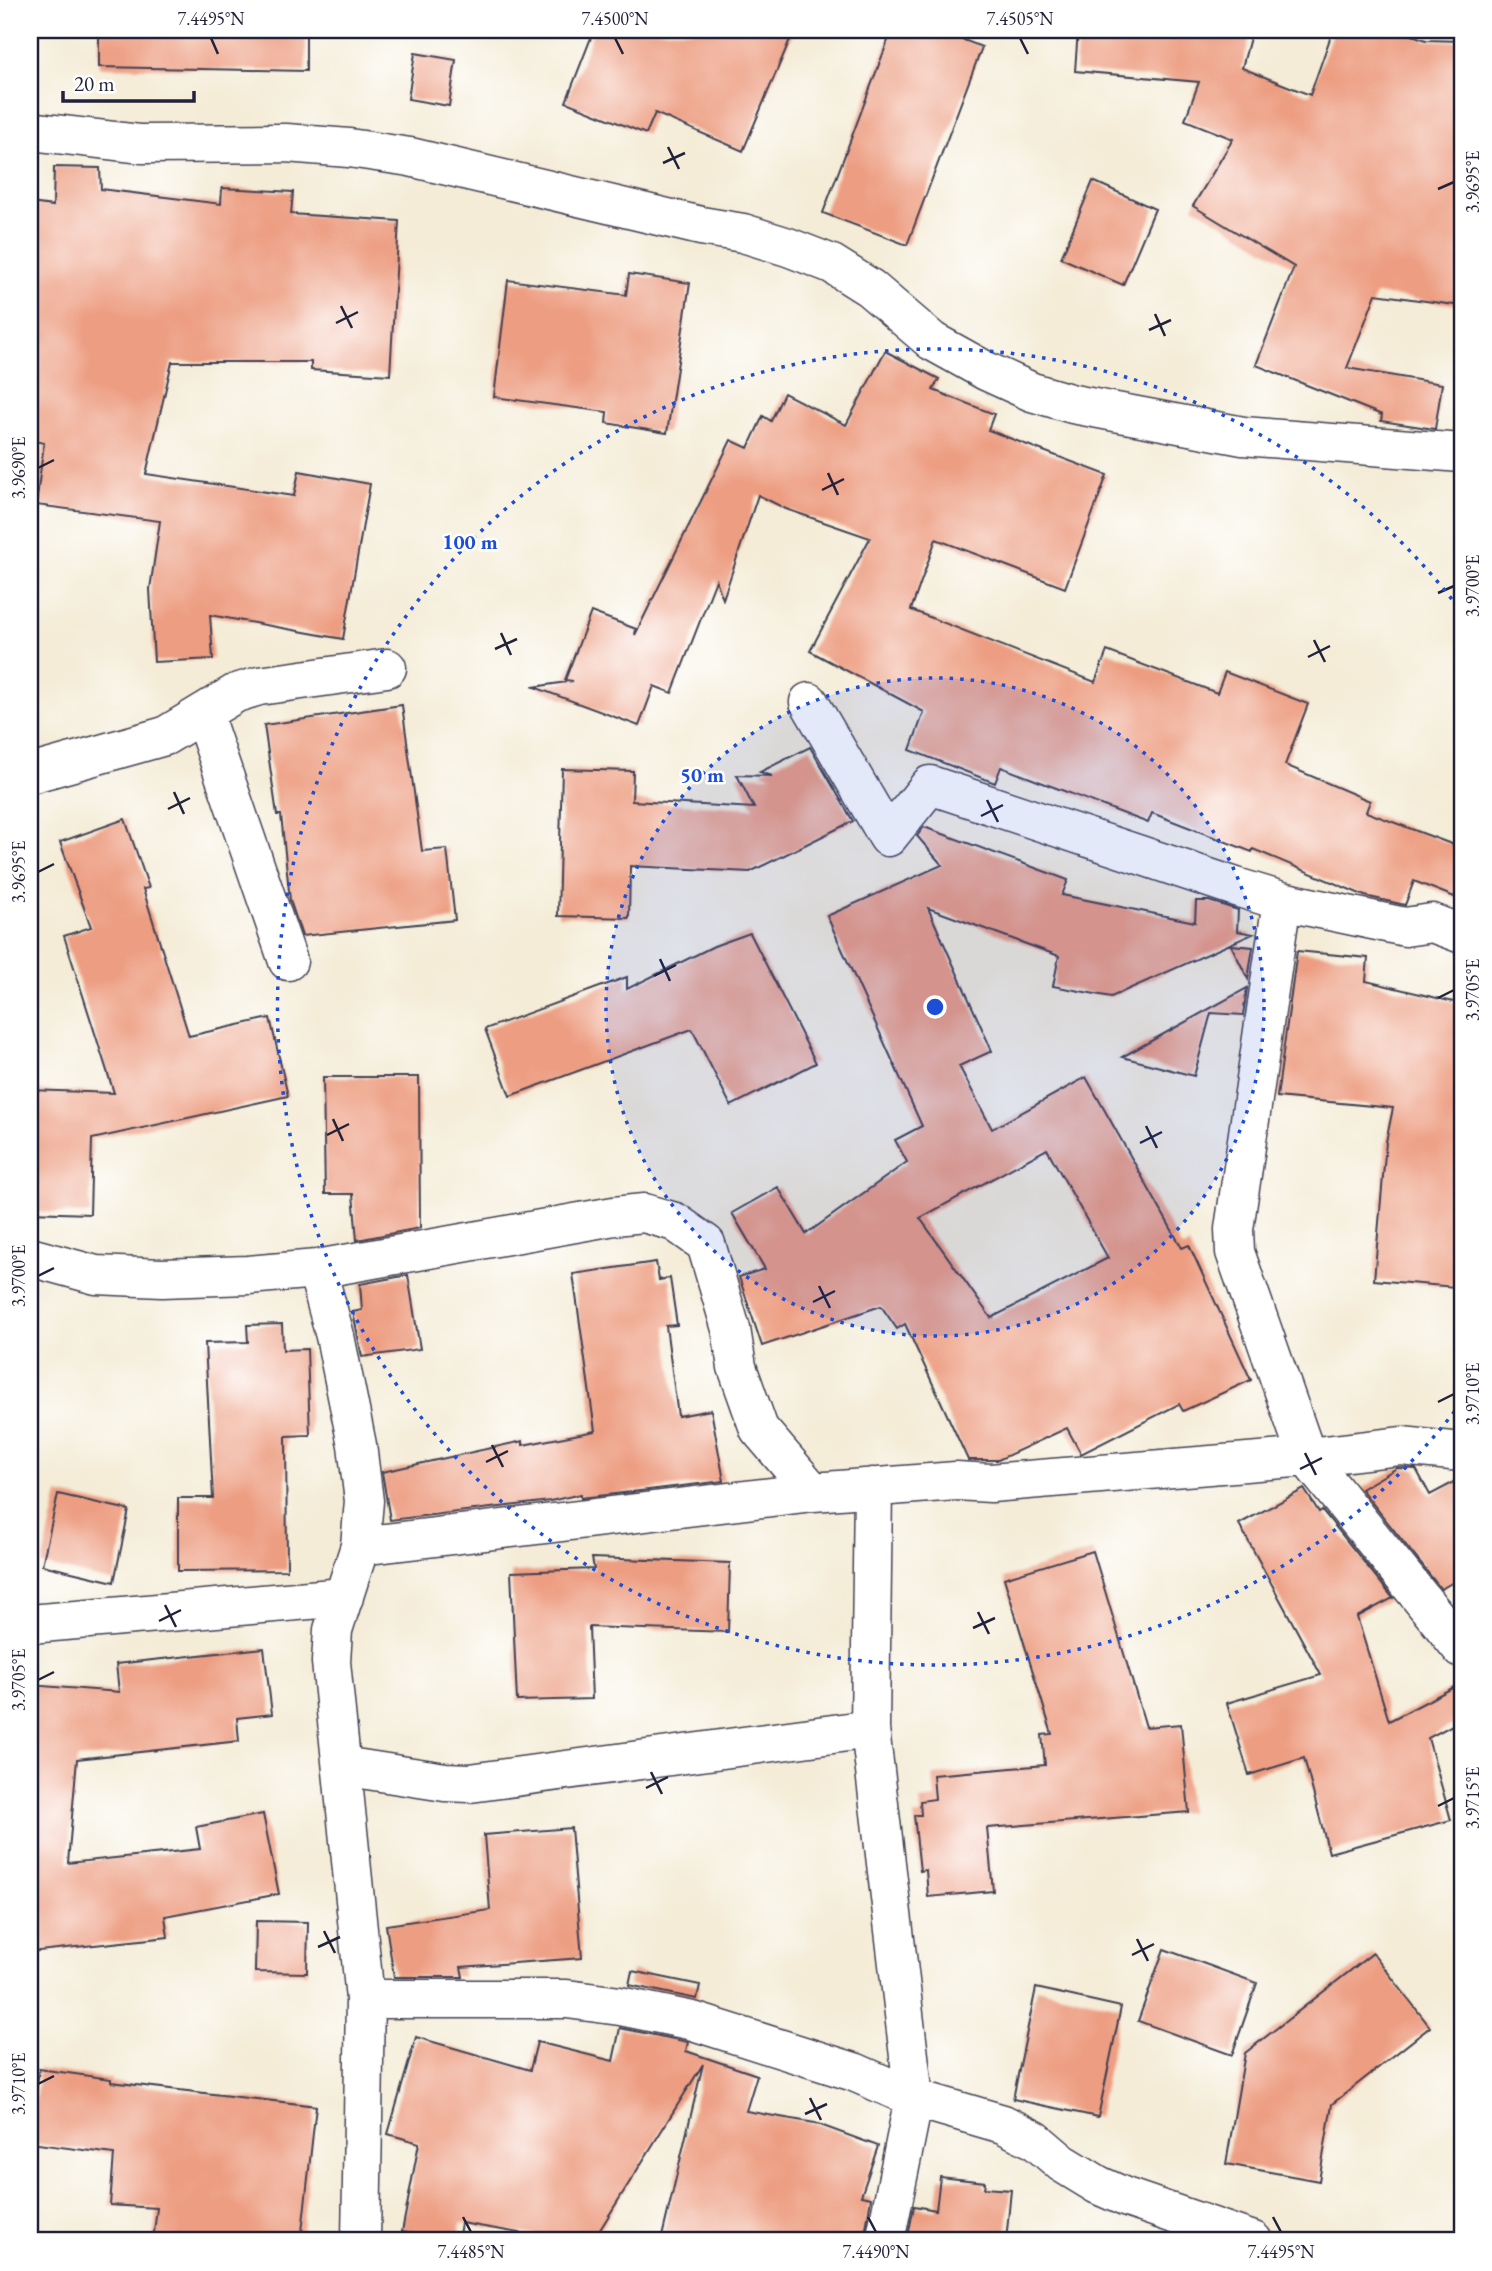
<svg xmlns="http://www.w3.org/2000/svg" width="1492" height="2271" viewBox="0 0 1492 2271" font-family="'EB Garamond',serif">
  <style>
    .building { fill: #ed9e82; fill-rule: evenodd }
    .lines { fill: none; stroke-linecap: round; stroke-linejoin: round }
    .street-casing { stroke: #424052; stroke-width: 41 }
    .street { stroke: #fff; stroke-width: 38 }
    .ticks { fill: none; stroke: #22223b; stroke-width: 2.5 }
    .ring { fill: none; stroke: #1d4ed8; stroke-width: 3.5; stroke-dasharray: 3.5 7 }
    .centre { fill: #1d4ed8; stroke: #fff; stroke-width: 3.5 }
    .ring-label { font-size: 21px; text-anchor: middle; font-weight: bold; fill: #1d4ed8; stroke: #fff; stroke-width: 5; stroke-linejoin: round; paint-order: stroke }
    .neatline { fill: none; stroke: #22223b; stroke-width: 2.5 }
    .ticks-label { font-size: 18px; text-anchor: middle; fill: #22223b }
  </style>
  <rect width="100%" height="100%" fill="#fff"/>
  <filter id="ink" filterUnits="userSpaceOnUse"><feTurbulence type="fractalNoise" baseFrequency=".0143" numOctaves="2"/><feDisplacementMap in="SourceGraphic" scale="14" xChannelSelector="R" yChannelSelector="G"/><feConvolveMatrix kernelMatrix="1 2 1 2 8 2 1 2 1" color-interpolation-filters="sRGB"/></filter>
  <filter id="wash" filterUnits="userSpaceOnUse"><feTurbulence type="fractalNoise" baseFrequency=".00686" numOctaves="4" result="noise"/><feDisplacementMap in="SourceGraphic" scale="28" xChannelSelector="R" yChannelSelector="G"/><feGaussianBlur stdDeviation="1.57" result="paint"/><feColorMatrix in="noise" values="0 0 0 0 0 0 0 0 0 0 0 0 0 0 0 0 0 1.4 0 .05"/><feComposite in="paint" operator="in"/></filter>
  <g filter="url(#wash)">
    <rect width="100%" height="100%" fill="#f4ecd7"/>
    <g id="blocks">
      <path class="building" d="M 99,30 L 306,30 L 306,71 L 99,67 Z
        M 594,30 L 794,30 L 743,151 L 655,113 L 646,134 L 566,102 Z
        M 892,30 L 938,30 L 982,47 L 907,245 L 823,213 Z
        M 1078,30 L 1252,30 L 1242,68 L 1310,95 L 1333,30 L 1398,30 L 1426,40 L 1462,41 L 1462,306 L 1376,294 L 1347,368 L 1442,384 L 1435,429 L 1381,421 L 1382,415 L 1256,365 L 1294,267 L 1193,206 L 1233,139 L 1185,120 L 1199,82 L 1075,71 Z
        M 415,53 L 456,60 L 449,106 L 408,99 Z
        M 54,167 L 100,168 L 101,189 L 221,204 L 222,188 L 293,192 L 291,214 L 399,221 L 390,375 L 311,370 L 311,362 L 172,362 L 146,474 L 294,496 L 299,471 L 370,484 L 343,639 L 210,615 L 213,659 L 154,662 L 150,589 L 160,521 L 36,505 L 44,443 L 30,440 L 30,203 L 53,206 Z
        M 1093,181 L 1155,209 L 1123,285 L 1061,258 Z
        M 629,274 L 690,283 L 667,433 L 606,423 L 607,412 L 494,397 L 508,280 L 626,295 Z
        M 885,351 L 939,379 L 933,390 L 994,414 L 988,430 L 1107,475 L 1065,588 L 936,539 L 911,610 L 1095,682 L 1107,651 L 1217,693 L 1225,672 L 1308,704 L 1285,765 L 1370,801 L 1366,812 L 1462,848 L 1462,900 L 1414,881 L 1405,905 L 1365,896 L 1253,849 L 1252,852 L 1152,813 L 1148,823 L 1001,767 L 995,783 L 910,750 L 924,712 L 810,651 L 870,538 L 786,509 L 758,495 L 723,599 L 716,580 L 672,693 L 654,686 L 639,726 L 534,687 L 573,681 L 565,680 L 591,612 L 636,629 L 635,635 L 731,440 L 748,448 L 763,416 L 771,421 L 784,393 L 846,425 Z
        M 402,705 L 422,851 L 447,849 L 455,920 L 302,936 L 290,900 L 281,815 L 277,815 L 264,725 Z
        M 810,747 L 853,821 L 750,872 L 630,866 L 629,918 L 558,916 L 562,769 L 633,771 L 632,801 L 754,808 L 737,775 L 772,776 L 760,772 Z
        M 125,819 L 149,888 L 143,889 L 189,1036 L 270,1018 L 288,1096 L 92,1139 L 90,1214 L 30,1212 L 30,1090 L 114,1093 L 64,936 L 91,927 L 60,842 Z
        M 924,827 L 1068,880 L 1062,895 L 1195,922 L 1196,901 L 1209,901 L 1238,910 L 1237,931 L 1253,934 L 1111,997 L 1053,986 L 1059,956 L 928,908 L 992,1051 L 959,1066 L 992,1129 L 1086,1077 L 1182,1248 L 1189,1245 L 1251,1380 L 1183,1411 L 1179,1404 L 1081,1454 L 1067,1428 L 998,1460 L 968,1460 L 905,1324 L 897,1329 L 881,1306 L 762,1346 L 739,1277 L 765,1269 L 732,1213 L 778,1187 L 806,1234 L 907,1162 L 895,1140 L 922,1126 L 827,916 L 942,865 L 917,836 ZM 1047,1149 L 1108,1258 L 991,1318 L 920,1218 Z
        M 750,933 L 816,1063 L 731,1106 L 692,1029 L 510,1096 L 485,1029 L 627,977 L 627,989 L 714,946 Z
        M 1231,945 L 1253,947 L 1248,979 Z
        M 1297,951 L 1368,958 L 1366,981 L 1462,1004 L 1462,1203 L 1455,1287 L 1374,1280 L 1386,1142 L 1393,1108 L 1277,1097 Z
        M 1247,988 L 1243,1015 L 1211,1013 L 1194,1076 L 1122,1057 Z
        M 323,1077 L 419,1077 L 420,1228 L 357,1240 L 353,1194 L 325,1194 Z
        M 656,1262 L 659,1280 L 670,1278 L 677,1325 L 666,1326 L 678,1416 L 711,1410 L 724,1481 L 581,1498 L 581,1494 L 550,1501 L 390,1520 L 382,1472 L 523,1441 L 523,1445 L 595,1431 L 573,1274 Z
        M 408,1275 L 420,1349 L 362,1357 L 353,1312 L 362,1310 L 360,1284 Z
        M 282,1324 L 283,1350 L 307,1349 L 310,1435 L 286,1436 L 287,1570 L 178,1571 L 178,1498 L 213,1498 L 205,1343 L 248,1342 L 247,1325 Z
        M 1397,1468 L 1416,1469 L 1430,1495 L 1462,1478 L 1462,1577 L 1441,1589 L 1361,1489 Z
        M 1304,1489 L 1319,1512 L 1322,1510 L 1393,1598 L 1357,1617 L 1389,1721 L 1462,1683 L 1462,1720 L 1428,1738 L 1451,1820 L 1329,1853 L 1304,1758 L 1249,1775 L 1227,1703 L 1321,1675 L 1239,1524 Z
        M 58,1494 L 129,1510 L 114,1582 L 42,1565 Z
        M 1093,1551 L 1146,1727 L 1181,1724 L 1189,1812 L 987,1828 L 993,1891 L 928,1897 L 926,1870 L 920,1871 L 914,1815 L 921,1815 L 920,1801 L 935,1799 L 933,1775 L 1045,1765 L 1042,1735 L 1052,1734 L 1004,1578 Z
        M 592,1558 L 730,1563 L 728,1632 L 589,1627 L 592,1699 L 517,1701 L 511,1572 L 594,1569 Z
        M 264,1648 L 272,1714 L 237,1718 L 239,1741 L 77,1759 L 68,1863 L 200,1849 L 196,1827 L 263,1814 L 279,1894 L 165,1916 L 168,1937 L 30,1952 L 30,1685 L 119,1692 L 116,1664 Z
        M 571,1828 L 582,1958 L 461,1967 L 463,1977 L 394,1977 L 386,1925 L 490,1910 L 484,1835 Z
        M 256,1921 L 308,1922 L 307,1973 L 255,1972 Z
        M 1164,1949 L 1257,1983 L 1232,2055 L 1138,2021 Z
        M 1373,1953 L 1430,2027 L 1332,2104 L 1319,2181 L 1226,2164 L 1245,2053 Z
        M 632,1971 L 700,1985 L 697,1999 L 629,1985 Z
        M 1036,1988 L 1121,2007 L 1098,2117 L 1013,2099 Z
        M 620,2028 L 688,2042 L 686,2051 L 757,2075 L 746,2111 L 815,2123 L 878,2146 L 861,2196 L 871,2198 L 864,2241 L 661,2241 L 703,2064 L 593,2241 L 566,2241 L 461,2223 L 458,2241 L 402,2232 L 419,2143 L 388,2134 L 416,2037 L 530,2070 L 537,2042 L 613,2061 Z
        M 39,2069 L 111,2079 L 111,2082 L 316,2106 L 301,2241 L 153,2241 L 157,2208 L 110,2205 L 114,2154 L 30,2143 Z
        M 940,2177 L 985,2182 L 984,2188 L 1011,2190 L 1006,2241 L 907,2241 L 914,2206 L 936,2210 Z"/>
    </g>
  </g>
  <g filter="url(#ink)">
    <use href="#blocks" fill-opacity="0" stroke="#424052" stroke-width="2"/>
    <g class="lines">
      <g class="street-casing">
        <path id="street" d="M 30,131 L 141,144 L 286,143 L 349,148 L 410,157 L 701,226 L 743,233 L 788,247 L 832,264 L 870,288 L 932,341 L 986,371 L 1032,392 L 1073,404 L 1243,436 L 1462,453
          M 809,702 L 888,837 L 930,785 L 1236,887 L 1282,901 L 1405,927 L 1432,923 L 1462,934
          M 203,714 L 288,961
          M 30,774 L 165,736 L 236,693 L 259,686 L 387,668
          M 1282,901 L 1234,1229 L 1235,1252 L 1307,1457 L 1462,1649
          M 30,1257 L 96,1275 L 162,1278 L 248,1275 L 317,1269 L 614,1216 L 644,1213 L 675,1222 L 706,1244 L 731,1329 L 737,1367 L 759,1429 L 813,1492
          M 317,1269 L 335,1336 L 357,1445 L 364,1501 L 360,1546 L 333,1630 L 331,1662 L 365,1999 L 361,2241
          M 360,1546 L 813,1492 L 956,1481 L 991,1483 L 1307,1457 L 1401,1446 L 1462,1452
          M 30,1624 L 344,1597
          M 870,1729 L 914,2098 L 885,2241
          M 342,1766 L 445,1782 L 470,1783 L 870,1729 L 873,1487
          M 365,1999 L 567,1999 L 620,2006 L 693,2021 L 854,2072 L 914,2098 L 1003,2124 L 1035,2140 L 1062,2163 L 1098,2185 L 1125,2197 L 1253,2241"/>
      </g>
      <use href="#street" class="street"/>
    </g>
  </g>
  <path class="ticks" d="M 211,38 L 218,54M 615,38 L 623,54M 1020,38 L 1028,54M 668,147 L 679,169M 663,163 L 685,153M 1438,189 L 1454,182M 341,306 L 352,328M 1155,314 L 1165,336M 336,323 L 358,312M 1149,330 L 1171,320M 38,468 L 54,460M 828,473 L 838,495M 822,490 L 844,479M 1438,593 L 1454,586M 501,633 L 511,655M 1314,640 L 1325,662M 495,649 L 517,639M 1308,657 L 1330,646M 174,792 L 184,814M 987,800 L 998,822M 168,809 L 190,798M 981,816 L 1003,805M 38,872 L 54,864M 660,959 L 670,981M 654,976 L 676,965M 1438,998 L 1454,990M 333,1119 L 343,1141M 1146,1126 L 1157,1148M 327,1135 L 349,1124M 1140,1143 L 1162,1132M 38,1276 L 54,1268M 819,1286 L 830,1308M 813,1302 L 835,1291M 1438,1402 L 1454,1394M 492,1445 L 503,1467M 1305,1453 L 1316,1475M 486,1462 L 508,1451M 1300,1469 L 1322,1458M 165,1605 L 176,1627M 978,1612 L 989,1634M 159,1621 L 181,1610M 973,1628 L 995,1618M 38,1680 L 54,1672M 651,1772 L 662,1794M 646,1788 L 668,1777M 1438,1806 L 1454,1798M 324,1931 L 335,1953M 1137,1939 L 1148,1961M 318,1947 L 340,1937M 1132,1955 L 1154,1944M 38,2084 L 54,2076M 810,2098 L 821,2120M 805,2114 L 827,2104M 463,2217 L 471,2232M 868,2217 L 876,2232M 1273,2217 L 1281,2232"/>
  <circle cx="935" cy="1007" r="329" fill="#1d4ed8" fill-opacity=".12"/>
  <g class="ring">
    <circle cx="935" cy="1007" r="329"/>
    <path d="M1461 1403A658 658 0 1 1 1461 611"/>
  </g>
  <circle cx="935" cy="1007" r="10" class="centre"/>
  <g class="ring-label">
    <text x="470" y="549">100 m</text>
    <text x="702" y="782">50 m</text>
  </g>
  <rect width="1492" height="2271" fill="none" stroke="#fff" stroke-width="77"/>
  <path d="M63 91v10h131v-10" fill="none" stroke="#22223b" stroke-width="3.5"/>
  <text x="74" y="91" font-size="21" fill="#22223b" stroke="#ffffff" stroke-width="5" paint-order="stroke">20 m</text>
  <rect x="38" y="38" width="1416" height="2194" class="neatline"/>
  <g class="ticks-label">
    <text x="211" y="25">7.4495°N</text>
    <text x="615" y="25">7.4500°N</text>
    <text x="1020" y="25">7.4505°N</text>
    <text transform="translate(1473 182) rotate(-90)" y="6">3.9695°E</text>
    <text transform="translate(19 468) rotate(-90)" y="6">3.9690°E</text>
    <text transform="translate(1473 586) rotate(-90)" y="6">3.9700°E</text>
    <text transform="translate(19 872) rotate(-90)" y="6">3.9695°E</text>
    <text transform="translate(1473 990) rotate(-90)" y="6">3.9705°E</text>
    <text transform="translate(19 1276) rotate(-90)" y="6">3.9700°E</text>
    <text transform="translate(1473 1394) rotate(-90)" y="6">3.9710°E</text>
    <text transform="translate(19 1680) rotate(-90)" y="6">3.9705°E</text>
    <text transform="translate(1473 1798) rotate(-90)" y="6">3.9715°E</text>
    <text transform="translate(19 2084) rotate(-90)" y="6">3.9710°E</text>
    <text x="471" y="2258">7.4485°N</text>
    <text x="876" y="2258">7.4490°N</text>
    <text x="1281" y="2258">7.4495°N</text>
  </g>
</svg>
